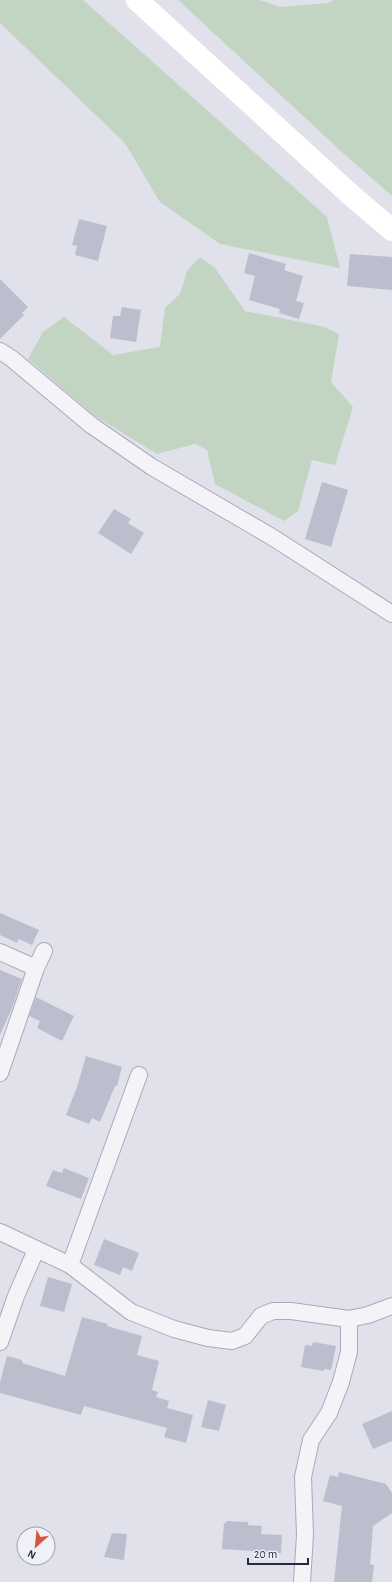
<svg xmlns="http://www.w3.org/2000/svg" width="392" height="1582" viewBox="0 0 392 1582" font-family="'Alegreya Sans',sans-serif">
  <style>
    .green { fill: #c1d5c2 }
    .building { fill: #bdbecd }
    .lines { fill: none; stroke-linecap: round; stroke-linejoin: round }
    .street-casing { stroke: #a8aab8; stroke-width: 18 }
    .street { stroke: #f3f3f8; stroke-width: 16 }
    .secondary { stroke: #fff; stroke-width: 22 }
  </style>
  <rect width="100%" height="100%" fill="#e0e1ea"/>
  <path class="green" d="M 0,0 L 83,0 L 327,217 L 340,268 L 220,244 L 160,202 L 125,143 L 0,23 Z
    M 178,0 L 260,0 L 280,7 L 328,3 L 334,0 L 392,0 L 392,196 L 342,152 Z
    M 200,257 L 215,268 L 245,311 L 325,327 L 339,334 L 331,382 L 353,407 L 335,465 L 312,460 L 298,511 L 284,521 L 215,484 L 207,450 L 195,444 L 157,454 L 95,416 L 28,359 L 43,332 L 64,317 L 113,355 L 160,347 L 165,308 L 180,294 L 187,271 Z"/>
  <path class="building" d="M 79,219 L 107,226 L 98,261 L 75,255 L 77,246 L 72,245 Z
    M 249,253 L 286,264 L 284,270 L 303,276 L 296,301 L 304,303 L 299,319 L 279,313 L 280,309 L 249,300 L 255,276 L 244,273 Z
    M 350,254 L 392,257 L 392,290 L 347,286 Z
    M 0,279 L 28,307 L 22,313 L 24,315 L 0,339 Z
    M 122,307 L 141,310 L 136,342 L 110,338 L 113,316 L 120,316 Z
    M 322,482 L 348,490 L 331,547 L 305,539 Z
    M 114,509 L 131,519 L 128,523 L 144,533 L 131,554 L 98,533 Z
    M 0,913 L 39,930 L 32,945 L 19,939 L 17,943 L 0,935 Z
    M 0,970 L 22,979 L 12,1008 L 0,1035 Z
    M 36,997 L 74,1016 L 62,1041 L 37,1028 L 40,1021 L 29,1016 Z
    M 86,1056 L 122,1067 L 117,1086 L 115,1086 L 100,1122 L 92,1118 L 89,1124 L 66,1115 L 77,1087 Z
    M 64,1168 L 89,1178 L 81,1199 L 46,1186 L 53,1170 L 62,1173 Z
    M 104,1239 L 139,1253 L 132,1271 L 123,1267 L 120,1275 L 94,1265 Z
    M 48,1277 L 72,1284 L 64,1312 L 40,1306 Z
    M 82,1317 L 108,1324 L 107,1326 L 142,1336 L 137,1355 L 159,1361 L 152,1390 L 158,1392 L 156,1397 L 169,1401 L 167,1408 L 193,1415 L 186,1443 L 164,1437 L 167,1428 L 126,1417 L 84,1406 L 81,1415 L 0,1393 L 0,1382 L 7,1356 L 22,1360 L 22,1363 L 65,1376 Z
    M 313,1342 L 336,1346 L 331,1370 L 324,1369 L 324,1371 L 301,1367 L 305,1345 L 312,1346 Z
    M 208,1400 L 226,1405 L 219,1431 L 201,1427 Z
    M 392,1411 L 392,1441 L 373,1449 L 362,1424 Z
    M 339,1472 L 386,1484 L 392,1493 L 392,1513 L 373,1526 L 370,1564 L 374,1565 L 372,1582 L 334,1582 L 342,1506 L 323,1501 L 330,1475 L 338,1477 Z
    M 226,1521 L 248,1522 L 248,1525 L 262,1526 L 261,1534 L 282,1535 L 281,1553 L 222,1549 L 224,1523 L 226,1523 Z
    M 112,1533 L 127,1534 L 124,1560 L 104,1557 Z"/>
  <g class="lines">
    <g class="street-casing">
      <path id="street" d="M 0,351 L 11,358 L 91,425 L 152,467 L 272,537 L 392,614
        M 0,952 L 36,968
        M 0,1073 L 36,968 L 44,951
        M 0,1232 L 70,1265 L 131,1312 L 174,1329 L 208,1338 L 232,1341 L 245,1336 L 261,1316 L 273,1311 L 291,1311 L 349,1319 L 368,1315 L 392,1306
        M 70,1265 L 139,1075
        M 0,1342 L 16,1296 L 36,1250
        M 302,1582 L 305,1535 L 303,1477 L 311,1440 L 329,1413 L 341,1382 L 349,1352 L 349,1319"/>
    </g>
    <use href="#street" class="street"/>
    <path class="secondary" d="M 137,0 L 352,196 L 392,230"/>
  </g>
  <g transform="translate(36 1546) rotate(207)"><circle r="19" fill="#f0f1f7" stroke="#a0a1af"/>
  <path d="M0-3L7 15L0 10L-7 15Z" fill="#d8543c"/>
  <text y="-6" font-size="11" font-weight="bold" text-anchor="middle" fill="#272943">N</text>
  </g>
  <path d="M248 1558v6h60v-6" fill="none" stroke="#272943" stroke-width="2"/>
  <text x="254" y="1558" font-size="12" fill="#272943" stroke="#f0f1f7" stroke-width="3" paint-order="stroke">20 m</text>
</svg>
